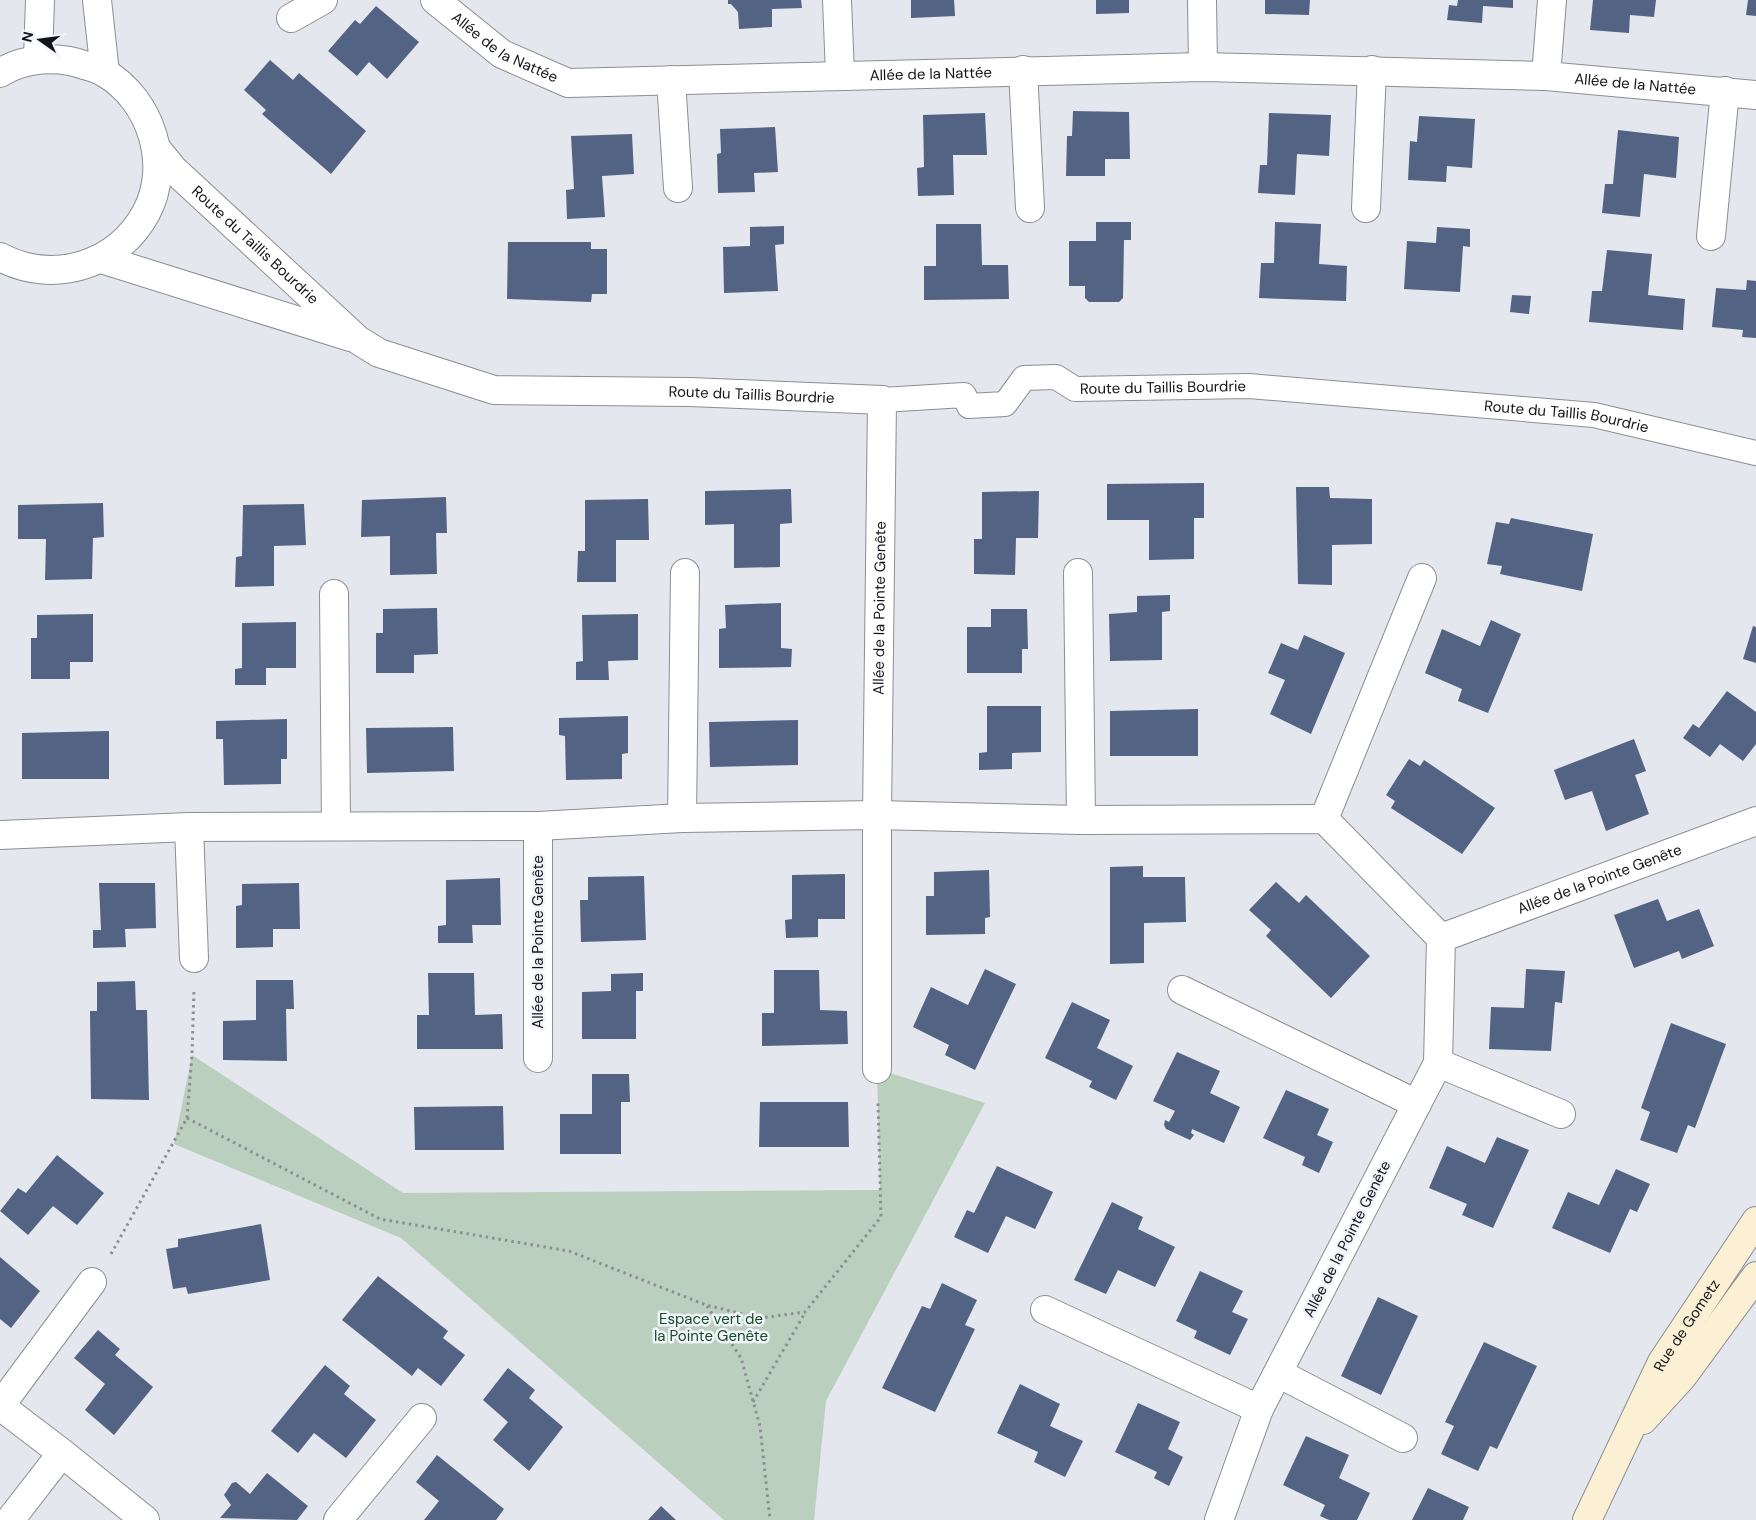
<svg xmlns="http://www.w3.org/2000/svg" width="1756" height="1520" viewBox="0 0 1756 1520" font-family="'DM Sans',sans-serif">
  <style>
    .green { fill: #bacfbd }
    .building { fill: #536383 }
    .lines { fill: none; stroke-linecap: round; stroke-linejoin: round }
    .pedestrian-casing { stroke: #8b8e93; stroke-width: 26 }
    .minor-casing { stroke: #8b8e93; stroke-width: 30 }
    .tertiary-casing { stroke: #8b8e93; stroke-width: 30 }
    .secondary-casing { stroke: #8b8e93; stroke-width: 30 }
    .path { stroke: #8d8f94; stroke-width: 3; stroke-dasharray: 2.5 4; stroke-linecap: butt }
    .pedestrian { stroke: #fff; stroke-width: 24 }
    .minor { stroke: #fff; stroke-width: 28 }
    .tertiary { stroke: #fff; stroke-width: 28 }
    .secondary { stroke: #fbf0d4; stroke-width: 28 }
    .labels { text-anchor: middle; dominant-baseline: central; stroke-width: 5; stroke-linejoin: round; paint-order: stroke }
    .street-label { font-size: 15px; fill: #131416; stroke: #f1f4fa }
    .park-label { font-size: 15px; fill: #184b25; stroke: #f1f4fa }
  </style>
  <rect width="100%" height="100%" fill="#e4e7ed"/>
  <path class="green" d="M 192,1055 L 403,1193 L 880,1190 L 877,1069 L 985,1103 L 826,1401 L 814,1520 L 724,1520 L 401,1238 L 174,1144 Z"/>
  <path class="building" d="M 728,0 L 801,0 L 802,8 L 772,9 L 772,27 L 739,29 L 738,12 L 731,4 L 728,4 Z
    M 911,0 L 954,0 L 955,16 L 911,18 Z
    M 1096,0 L 1129,0 L 1129,13 L 1096,14 Z
    M 1265,0 L 1310,0 L 1309,15 L 1265,14 Z
    M 1458,0 L 1513,0 L 1513,8 L 1483,6 L 1482,23 L 1447,20 L 1449,5 L 1457,6 Z
    M 1593,0 L 1656,0 L 1654,17 L 1630,15 L 1629,33 L 1590,30 Z
    M 1748,0 L 1756,0 L 1756,16 L 1746,15 Z
    M 376,6 L 419,42 L 387,79 L 369,62 L 357,76 L 328,51 L 355,20 L 360,24 Z
    M 270,60 L 293,80 L 299,73 L 366,131 L 331,174 L 262,114 L 266,110 L 244,90 Z
    M 1073,111 L 1129,112 L 1130,159 L 1105,159 L 1105,176 L 1066,176 L 1067,136 L 1072,136 Z
    M 985,113 L 987,155 L 953,155 L 954,195 L 918,196 L 917,168 L 924,167 L 923,115 Z
    M 1269,113 L 1331,115 L 1329,156 L 1297,154 L 1295,195 L 1258,193 L 1260,165 L 1267,165 Z
    M 1419,116 L 1475,119 L 1472,168 L 1447,166 L 1446,182 L 1408,180 L 1410,141 L 1417,142 Z
    M 775,127 L 778,172 L 754,173 L 755,192 L 718,193 L 717,154 L 721,153 L 720,129 Z
    M 1618,130 L 1679,137 L 1676,178 L 1644,174 L 1640,217 L 1602,213 L 1605,184 L 1613,184 Z
    M 632,134 L 634,174 L 602,176 L 605,217 L 567,219 L 566,190 L 574,189 L 571,136 Z
    M 1096,222 L 1131,222 L 1131,240 L 1124,240 L 1123,298 L 1119,302 L 1089,302 L 1085,298 L 1085,286 L 1069,286 L 1069,241 L 1096,241 Z
    M 1275,222 L 1321,224 L 1319,264 L 1347,266 L 1346,301 L 1259,298 L 1261,263 L 1274,263 Z
    M 936,224 L 981,224 L 982,265 L 1008,265 L 1009,299 L 924,300 L 924,266 L 936,266 Z
    M 784,226 L 784,244 L 775,245 L 778,291 L 724,293 L 723,247 L 750,246 L 750,227 Z
    M 1437,227 L 1470,229 L 1470,247 L 1463,246 L 1460,292 L 1404,289 L 1407,241 L 1436,243 Z
    M 508,242 L 591,242 L 591,249 L 607,249 L 607,294 L 592,294 L 591,302 L 507,299 Z
    M 1607,250 L 1652,254 L 1648,295 L 1685,299 L 1683,330 L 1589,322 L 1592,291 L 1602,291 Z
    M 1747,280 L 1756,281 L 1756,338 L 1742,337 L 1743,330 L 1712,327 L 1716,288 L 1746,290 Z
    M 1512,295 L 1531,296 L 1529,314 L 1510,312 Z
    M 1204,483 L 1204,518 L 1194,518 L 1194,559 L 1149,560 L 1149,520 L 1107,520 L 1107,484 Z
    M 1296,487 L 1329,487 L 1330,498 L 1372,499 L 1372,544 L 1332,545 L 1332,585 L 1298,584 Z
    M 791,489 L 792,523 L 780,524 L 780,567 L 734,568 L 734,524 L 705,525 L 705,491 Z
    M 1039,491 L 1038,538 L 1016,538 L 1015,575 L 974,574 L 974,539 L 982,539 L 982,492 Z
    M 446,497 L 447,533 L 436,533 L 437,574 L 390,575 L 390,536 L 361,537 L 362,500 Z
    M 648,499 L 649,540 L 616,540 L 616,582 L 577,582 L 578,551 L 585,551 L 585,500 Z
    M 103,503 L 104,537 L 93,538 L 92,579 L 45,580 L 46,539 L 18,539 L 18,505 Z
    M 304,504 L 306,545 L 274,546 L 274,586 L 235,587 L 236,557 L 242,556 L 243,505 Z
    M 1511,518 L 1593,534 L 1582,591 L 1500,574 L 1502,566 L 1487,564 L 1496,522 L 1509,524 Z
    M 1170,595 L 1170,611 L 1162,612 L 1162,660 L 1110,661 L 1109,614 L 1137,612 L 1137,596 Z
    M 781,603 L 781,648 L 792,649 L 791,667 L 719,668 L 719,629 L 726,628 L 725,605 Z
    M 437,608 L 438,654 L 414,655 L 414,673 L 376,673 L 376,633 L 383,633 L 383,609 Z
    M 991,609 L 1027,609 L 1028,649 L 1022,649 L 1022,673 L 967,673 L 967,627 L 991,627 Z
    M 93,614 L 93,662 L 70,662 L 70,679 L 31,679 L 31,638 L 37,638 L 37,615 Z
    M 638,614 L 638,660 L 608,661 L 609,680 L 576,680 L 576,662 L 583,661 L 582,615 Z
    M 1491,620 L 1521,634 L 1488,713 L 1458,701 L 1462,689 L 1425,673 L 1442,629 L 1480,646 Z
    M 296,622 L 296,668 L 266,668 L 266,685 L 235,685 L 235,669 L 242,668 L 242,623 Z
    M 1753,626 L 1756,627 L 1756,663 L 1743,659 Z
    M 1304,635 L 1345,653 L 1311,734 L 1270,714 L 1285,680 L 1268,673 L 1281,643 L 1298,650 Z
    M 1727,691 L 1756,712 L 1756,744 L 1743,761 L 1720,744 L 1710,757 L 1683,738 L 1693,724 L 1699,728 Z
    M 987,706 L 1041,706 L 1041,752 L 1012,753 L 1012,769 L 979,770 L 979,753 L 987,752 Z
    M 1198,709 L 1198,756 L 1110,756 L 1110,711 Z
    M 628,716 L 628,753 L 622,754 L 622,779 L 566,780 L 565,736 L 559,735 L 559,718 Z
    M 287,719 L 287,759 L 281,759 L 281,784 L 224,785 L 223,739 L 216,739 L 216,721 Z
    M 798,720 L 798,765 L 710,767 L 709,722 Z
    M 453,727 L 454,771 L 367,773 L 366,728 Z
    M 109,731 L 109,779 L 22,779 L 22,733 Z
    M 1634,739 L 1646,771 L 1635,775 L 1649,814 L 1606,831 L 1592,791 L 1565,800 L 1554,770 Z
    M 1409,759 L 1420,766 L 1424,760 L 1495,808 L 1462,854 L 1391,808 L 1395,801 L 1386,795 Z
    M 1143,866 L 1143,877 L 1185,877 L 1186,922 L 1144,923 L 1144,963 L 1110,964 L 1110,867 Z
    M 989,870 L 990,917 L 985,918 L 985,934 L 926,935 L 926,896 L 934,896 L 934,872 Z
    M 845,874 L 845,919 L 818,919 L 818,937 L 786,938 L 785,920 L 792,919 L 792,875 Z
    M 644,876 L 646,940 L 581,942 L 580,900 L 588,900 L 588,877 Z
    M 500,878 L 501,925 L 472,925 L 473,943 L 438,943 L 438,926 L 446,925 L 446,880 Z
    M 1276,882 L 1299,903 L 1306,895 L 1370,956 L 1331,998 L 1266,936 L 1271,930 L 1249,910 Z
    M 99,883 L 155,883 L 156,928 L 125,929 L 126,947 L 93,948 L 93,930 L 101,930 Z
    M 299,883 L 300,929 L 273,929 L 273,947 L 236,948 L 236,906 L 242,905 L 242,884 Z
    M 1658,899 L 1667,921 L 1699,909 L 1714,946 L 1682,959 L 1679,951 L 1634,968 L 1614,915 Z
    M 985,969 L 1016,984 L 975,1070 L 945,1055 L 949,1045 L 913,1027 L 931,987 L 968,1005 Z
    M 1526,969 L 1565,971 L 1562,1003 L 1555,1002 L 1551,1051 L 1489,1049 L 1491,1007 L 1524,1008 Z
    M 774,970 L 819,970 L 820,1010 L 847,1011 L 848,1044 L 762,1046 L 762,1013 L 774,1013 Z
    M 428,973 L 474,973 L 475,1015 L 502,1014 L 503,1049 L 417,1049 L 417,1015 L 429,1015 Z
    M 643,973 L 643,991 L 636,991 L 636,1039 L 582,1039 L 582,992 L 611,991 L 611,974 Z
    M 256,980 L 293,980 L 294,1009 L 286,1009 L 287,1061 L 223,1060 L 223,1021 L 256,1020 Z
    M 135,981 L 136,1010 L 147,1010 L 149,1100 L 91,1099 L 90,1011 L 97,1011 L 97,982 Z
    M 1072,1002 L 1110,1020 L 1097,1048 L 1133,1066 L 1116,1100 L 1089,1087 L 1092,1081 L 1045,1058 Z
    M 1671,1023 L 1726,1044 L 1695,1128 L 1688,1125 L 1677,1153 L 1640,1140 L 1650,1112 L 1641,1108 Z
    M 1177,1052 L 1220,1071 L 1210,1093 L 1240,1107 L 1224,1143 L 1192,1129 L 1191,1133 L 1194,1135 L 1190,1140 L 1166,1129 L 1164,1125 L 1165,1120 L 1169,1122 L 1175,1111 L 1153,1101 Z
    M 592,1074 L 629,1074 L 630,1102 L 621,1102 L 621,1154 L 560,1154 L 560,1114 L 592,1114 Z
    M 1286,1090 L 1329,1109 L 1317,1135 L 1333,1142 L 1319,1173 L 1302,1165 L 1305,1157 L 1263,1138 Z
    M 760,1102 L 848,1102 L 849,1147 L 759,1147 Z
    M 503,1106 L 504,1150 L 415,1150 L 414,1107 Z
    M 1497,1137 L 1529,1150 L 1493,1228 L 1462,1215 L 1467,1204 L 1429,1188 L 1447,1146 L 1485,1163 Z
    M 57,1155 L 104,1193 L 77,1225 L 53,1206 L 28,1235 L 0,1211 L 18,1188 L 26,1193 Z
    M 997,1166 L 1053,1192 L 1035,1229 L 1006,1216 L 988,1253 L 954,1237 L 967,1210 L 974,1213 Z
    M 1616,1169 L 1650,1184 L 1637,1212 L 1630,1209 L 1610,1253 L 1552,1228 L 1568,1192 L 1599,1205 Z
    M 1112,1202 L 1143,1217 L 1138,1229 L 1175,1247 L 1155,1287 L 1118,1270 L 1106,1294 L 1074,1280 Z
    M 261,1224 L 270,1280 L 188,1294 L 186,1287 L 173,1289 L 166,1249 L 178,1247 L 178,1239 Z
    M 0,1257 L 40,1291 L 11,1328 L 0,1319 Z
    M 1200,1271 L 1243,1291 L 1232,1312 L 1248,1319 L 1230,1355 L 1194,1338 L 1197,1331 L 1176,1321 Z
    M 378,1276 L 448,1331 L 443,1338 L 465,1355 L 441,1386 L 418,1368 L 412,1376 L 342,1320 Z
    M 942,1283 L 977,1300 L 965,1325 L 975,1329 L 935,1412 L 882,1388 L 922,1306 L 930,1309 Z
    M 1378,1297 L 1418,1316 L 1381,1395 L 1341,1376 Z
    M 98,1330 L 120,1349 L 115,1355 L 153,1387 L 114,1435 L 85,1410 L 105,1384 L 74,1358 Z
    M 1484,1342 L 1537,1366 L 1497,1449 L 1490,1446 L 1478,1471 L 1441,1454 L 1454,1426 L 1445,1422 Z
    M 325,1365 L 350,1386 L 344,1394 L 376,1420 L 346,1458 L 314,1433 L 298,1453 L 271,1431 Z
    M 508,1368 L 535,1390 L 529,1398 L 563,1427 L 529,1471 L 493,1440 L 508,1422 L 483,1400 Z
    M 1020,1384 L 1060,1404 L 1050,1426 L 1083,1441 L 1065,1477 L 1034,1462 L 1038,1452 L 997,1433 Z
    M 1138,1403 L 1180,1422 L 1168,1449 L 1183,1457 L 1169,1486 L 1154,1478 L 1157,1472 L 1115,1452 Z
    M 1306,1436 L 1349,1455 L 1339,1478 L 1370,1493 L 1357,1520 L 1329,1520 L 1320,1516 L 1325,1505 L 1283,1485 Z
    M 437,1455 L 504,1509 L 496,1520 L 424,1520 L 439,1501 L 416,1482 Z
    M 267,1473 L 308,1506 L 297,1520 L 220,1518 L 231,1505 L 224,1495 L 232,1483 L 236,1482 L 250,1494 Z
    M 1428,1488 L 1469,1507 L 1463,1520 L 1412,1520 Z
    M 661,1506 L 676,1520 L 648,1520 Z"/>
  <g class="lines">
    <g class="pedestrian-casing">
      <g id="pedestrian">
        <path id="s1" d="M 882,400 L 964,395 L 969,406 L 1005,404 L 1024,378 L 1056,377 L 1075,389 L 1249,386 L 1594,415 L 1756,453"/>
      </g>
    </g>
    <g class="minor-casing">
      <g id="minor">
        <path id="s2" d="M 435,0 L 502,54 L 568,83 L 1203,67 L 1546,76 L 1756,95"/>
        <path d="M 837,0 L 840,74"/>
        <path d="M 1202,0 L 1203,67"/>
        <path d="M 291,18 L 323,0"/>
        <path d="M 1023,70 L 1030,208"/>
        <path d="M 1546,76 L 1552,0"/>
        <path d="M 671,80 L 678,188"/>
        <path d="M 1366,208 L 1372,70"/>
        <path d="M 1711,236 L 1725,91"/>
        <path d="M 1078,573 L 1081,820"/>
        <path d="M 334,594 L 336,826"/>
        <path d="M 682,818 L 685,573"/>
        <path d="M 1324,819 L 1422,578"/>
        <path d="M 538,826 L 538,1058"/>
        <path d="M 189,827 L 194,958"/>
        <path d="M 0,835 L 189,827 L 538,826 L 682,818 L 877,815 L 1081,820 L 1324,819 L 1441,938 L 1438,1063 L 1259,1409 L 1219,1520"/>
        <path id="s3" d="M 1441,938 L 1756,821"/>
        <path d="M 1182,990 L 1417,1104"/>
        <path d="M 1438,1063 L 1561,1114"/>
        <path id="s4" d="M 877,1069 L 877,815 L 882,400"/>
        <path d="M 1045,1310 L 1259,1409"/>
        <path d="M 1278,1373 L 1403,1438"/>
        <path d="M 0,1406 L 62,1453 L 145,1520"/>
        <path d="M 0,1406 L 92,1282"/>
        <path d="M 10,1520 L 62,1453"/>
        <path d="M 338,1520 L 422,1418"/>
      </g>
    </g>
    <g class="tertiary-casing">
      <g id="tertiary">
        <path d="M 97,0 L 105,73"/>
        <path d="M 38,59 L 40,0"/>
        <path d="M 0,73 C 23,58 58,55 84,65 C 91,67 99,69 105,73 C 151,100 172,165 146,213 C 117,266 53,285 0,257"/>
        <path id="s5" d="M 156,148 L 173,169 L 358,340 L 379,353 L 494,390 L 690,392 L 882,400"/>
        <path d="M 101,259 L 350,337"/>
      </g>
    </g>
    <g class="secondary-casing">
      <g id="secondary">
        <path d="M 1643,1420 L 1683,1376 L 1756,1276"/>
        <path id="s6" d="M 1587,1520 L 1662,1362 L 1756,1221"/>
      </g>
    </g>
    <path class="path" d="M 187,1118 L 380,1219 L 569,1251 L 706,1305 L 760,1318 L 805,1312 L 881,1217 L 878,1103
      M 111,1254 L 187,1118 L 192,1055 L 194,990
      M 707,1306 L 741,1358 L 760,1426 L 770,1520
      M 753,1402 L 805,1313"/>
    <use href="#pedestrian" class="pedestrian"/>
    <use href="#minor" class="minor"/>
    <use href="#tertiary" class="tertiary"/>
    <use href="#secondary" class="secondary"/>
  </g>
  <g class="labels">
    <g class="street-label">
      <text stroke="none"><textPath href="#s2" startOffset="85">Allée de la Nattée</textPath></text>
      <text stroke="none"><textPath href="#s2" startOffset="521">Allée de la Nattée</textPath></text>
      <text stroke="none"><textPath href="#s2" startOffset="1226">Allée de la Nattée</textPath></text>
      <text stroke="none"><textPath href="#s5" startOffset="139">Route du Taillis Bourdrie</textPath></text>
      <text stroke="none"><textPath href="#s1" startOffset="305">Route du Taillis Bourdrie</textPath></text>
      <text stroke="none"><textPath href="#s5" startOffset="682">Route du Taillis Bourdrie</textPath></text>
      <text stroke="none"><textPath href="#s1" startOffset="710">Route du Taillis Bourdrie</textPath></text>
      <text stroke="none"><textPath href="#s4" startOffset="461">Allée de la Pointe Genête</textPath></text>
      <text stroke="none"><textPath href="#s3" startOffset="169">Allée de la Pointe Genête</textPath></text>
      <text transform="translate(538 942) rotate(-90)">Allée de la Pointe Genête</text>
      <text transform="translate(1347 1239) rotate(-63)">Allée de la Pointe Genête</text>
      <text stroke="none"><textPath href="#s6" startOffset="219">Rue de Gometz</textPath></text>
    </g>
    <g class="park-label">
      <text x="711" y="1319">Espace vert de<tspan x="711" dy="17">la Pointe Genête</tspan></text>
    </g>
  </g>
  <g transform="translate(40 40) rotate(284)" stroke="#f1f4fa" stroke-width="4" paint-order="stroke">
  <path d="M0-4L9 19L0 12L-9 19Z" fill="#131416"/>
  <text y="-8" font-size="14" font-weight="bold" text-anchor="middle" fill="#131416">N</text>
  </g>
</svg>
